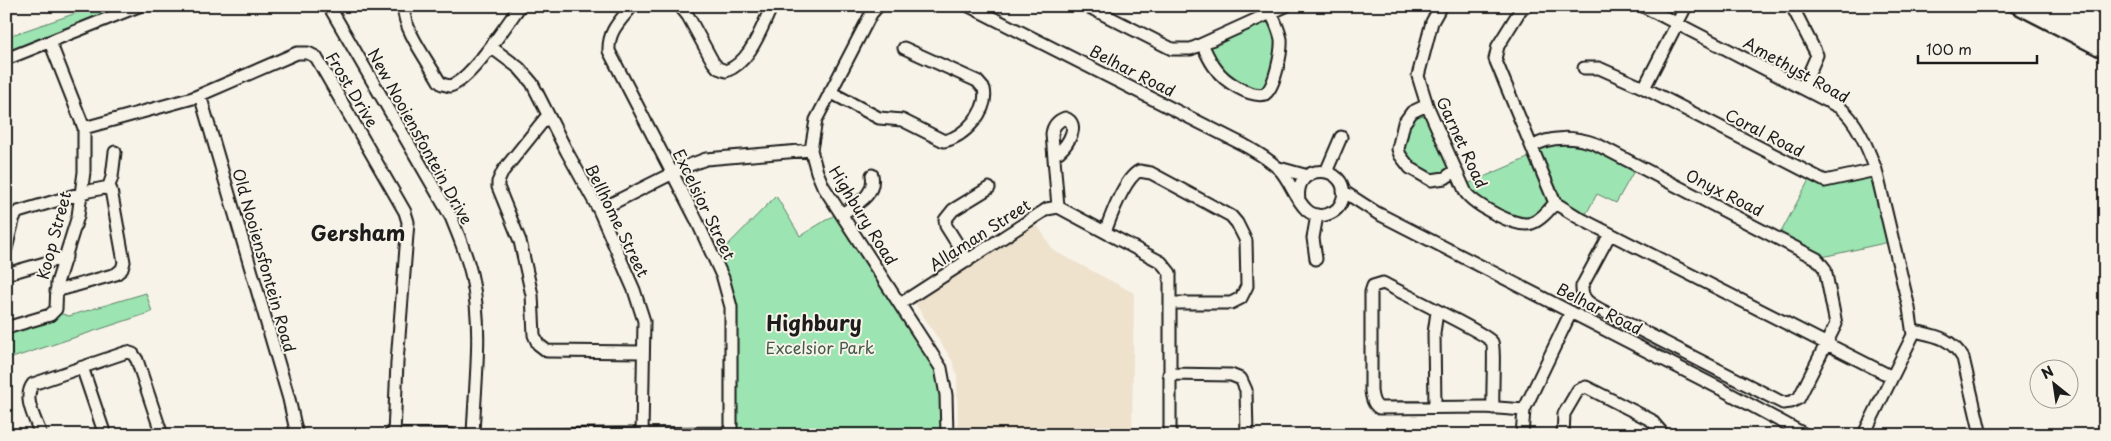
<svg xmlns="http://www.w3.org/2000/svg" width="2111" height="441" viewBox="0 0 2111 441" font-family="'Playpen Sans',sans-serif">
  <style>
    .built { fill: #eee2cd }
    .green { fill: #9ce4b1; stroke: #5c8066 }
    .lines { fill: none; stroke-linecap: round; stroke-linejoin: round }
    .minor-casing { stroke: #1c1c1c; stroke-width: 15 }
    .minor { stroke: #f7f3e8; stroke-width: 11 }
    .rail { stroke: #1c1c1c; stroke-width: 2.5 }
    .labels { text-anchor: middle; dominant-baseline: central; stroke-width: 4; stroke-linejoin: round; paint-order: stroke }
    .street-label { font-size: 16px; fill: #1c1c1c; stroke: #f7f3e8 }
    .park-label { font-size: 16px; fill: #425849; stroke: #f7f3e8 }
    .district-label { font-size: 21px; font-weight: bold; fill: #1c1c1c; stroke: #f7f3e8 }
  </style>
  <rect width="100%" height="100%" fill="#f7f3e8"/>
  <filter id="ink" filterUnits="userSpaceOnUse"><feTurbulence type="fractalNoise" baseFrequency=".02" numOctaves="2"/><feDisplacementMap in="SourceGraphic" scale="10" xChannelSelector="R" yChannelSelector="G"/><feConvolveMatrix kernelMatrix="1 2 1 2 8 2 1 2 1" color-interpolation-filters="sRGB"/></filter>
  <g filter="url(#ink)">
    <path class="built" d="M 1036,223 L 1054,251 L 1134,293 L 1132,435 L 958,435 L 957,375 L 952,360 L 914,302 Z"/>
    <path class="green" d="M 97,6 L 122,6 L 6,52 L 6,37 Z
      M 1265,22 L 1272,25 L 1277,45 L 1267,87 L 1257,92 L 1225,75 L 1211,49 L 1213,45 Z
      M 1422,113 L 1425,114 L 1448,165 L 1445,172 L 1437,176 L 1410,165 L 1402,153 L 1409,119 Z
      M 1548,142 L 1586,145 L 1635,169 L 1616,203 L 1597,194 L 1585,216 L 1561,202 L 1538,151 Z
      M 1530,157 L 1548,200 L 1548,203 L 1532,221 L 1523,222 L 1473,197 L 1465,185 Z
      M 1866,177 L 1874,181 L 1889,242 L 1822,257 L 1780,234 L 1810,178 Z
      M 776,196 L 800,236 L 836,214 L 936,370 L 941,390 L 942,435 L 735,435 L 733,296 L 718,255 Z
      M 146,293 L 152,312 L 6,360 L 6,331 L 59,313 L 69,316 Z"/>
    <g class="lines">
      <g class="minor-casing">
        <path id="minor" d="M 329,6 L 451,217 C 459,237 468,257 472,278 C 483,330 475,382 473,435
          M 404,6 C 401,26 429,63 439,81 L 442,84 L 450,86 C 470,81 507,24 520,6
          M 632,6 C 620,21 608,31 609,51 L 696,219 L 723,278 L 731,307 L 731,435
          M 680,6 L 688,16 L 713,62 L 718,68 L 726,71 C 751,62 761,28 772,6
          M 878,6 L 871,14 L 816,120 L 811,150 L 817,172 L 823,186 L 941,368 L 946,395 L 947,435
          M 969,6 L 1244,145 C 1256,152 1269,159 1279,169 C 1294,183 1301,224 1328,214 C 1335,212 1341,206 1343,198 C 1349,164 1293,161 1299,200
          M 1087,6 L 1172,49 L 1191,49 L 1286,6
          M 1441,6 L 1432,22 L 1418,76 L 1427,105 L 1466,193 C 1475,205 1517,229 1532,223 C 1541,220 1549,210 1555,203
          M 1527,6 L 1521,9 L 1498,46 L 1495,59 L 1555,203 L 1581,219 L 1892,377
          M 1643,6 L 1839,107 C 1857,120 1868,149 1876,170 L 1909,308 L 1913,335 L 1865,432
          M 1792,6 L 1817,55 L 1803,87
          M 50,42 L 84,128 L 193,98 L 297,53 L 308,53 L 316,57 L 405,212 L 408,222 L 397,362 L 394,435
          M 1202,44 C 1206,52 1210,62 1216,69 C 1224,81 1250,98 1265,94 C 1275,87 1282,51 1281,39 C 1279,30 1275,21 1271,13
          M 491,47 L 519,68 L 532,83 L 567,152 L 599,210 L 634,290 L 644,321 L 642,435
          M 6,59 L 139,6
          M 1584,68 L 1599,68 L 1644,88 L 1825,181 L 1876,170
          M 1644,88 L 1686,6
          M 830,92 L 879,118 L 902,120 L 944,141 C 964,137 989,111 984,89 L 977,81 L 904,48
          M 200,95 L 289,399 L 297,435
          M 1427,105 L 1412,112 L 1404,123 L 1398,149 L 1400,155 L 1410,168 L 1431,180 L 1445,178 L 1455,171
          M 548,115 L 503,171 L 498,182 L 498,187 L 520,241 L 532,295 L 534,335 L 538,344 L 547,351 L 643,352
          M 1532,147 C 1550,135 1576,137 1596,144 L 1817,259 L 1825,269 L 1836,324 L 1799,398 L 1791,402 L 1783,403 L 1599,309 C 1589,303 1581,299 1582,286 L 1610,234
          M 1054,152 L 1059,152 C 1068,144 1081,124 1065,118 C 1057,121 1053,126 1052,134 L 1058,207
          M 1279,168 L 1308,176
          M 1326,172 L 1341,137
          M 108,189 L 112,177 L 115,152
          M 1343,191 L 1377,213 L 1721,389 L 1806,435
          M 599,210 L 687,166 L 706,159 L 811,150
          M 842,214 C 856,204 876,196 872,175
          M 1105,232 C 1111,216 1124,179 1139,171 L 1151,173 L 1231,216 L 1237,223 L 1246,241 L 1247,286 L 1241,298 L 1231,303 L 1170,303
          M 6,249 L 14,217 L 18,212 L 89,191 L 104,188 L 111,190 L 124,262 L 122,269 L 116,274 L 56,291
          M 1316,259 L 1313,238 L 1317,215
          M 968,261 L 946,226 L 945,220 L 953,210 L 989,188
          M 6,274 L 66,257
          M 900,304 L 1047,209 L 1058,207 L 1161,262 L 1170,273 L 1170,435
          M 6,328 L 50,315 L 56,309 L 57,283 L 78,216 L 84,172 L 84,128
          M 1914,331 C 1936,336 1950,337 1963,358 L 1981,435
          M 82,367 L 105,435
          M 1169,374 L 1231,375 L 1241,379 L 1246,390 L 1247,435
          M 1435,407 L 1434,333 L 1437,312
          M 1493,408 C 1492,397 1495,347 1492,342 C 1487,334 1398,291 1383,283 L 1373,286 L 1371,292 L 1371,391 C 1372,398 1373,404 1379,408 L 1485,407 L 1524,410
          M 41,435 C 36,420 22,398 33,384 L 127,352 L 133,354 L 137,360 L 162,435
          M 389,435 L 451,435
          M 499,435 L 731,433
          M 1522,435 L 1524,410 L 1571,312
          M 1563,435 L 1564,414 L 1578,390 L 1586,387 L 1651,420 L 1664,435"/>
      </g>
      <use href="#minor" class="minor"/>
      <path class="rail" d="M 2000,6 L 2105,60"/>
    </g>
  </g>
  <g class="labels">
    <g class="street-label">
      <text transform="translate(1797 69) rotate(29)">Amethyst Road</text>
      <text transform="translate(1133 70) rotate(27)">Belhar Road</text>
      <text transform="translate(353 89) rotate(59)">Frost Drive</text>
      <text transform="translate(1765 132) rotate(27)">Coral Road</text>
      <text transform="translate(421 136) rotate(61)">New Nooiensfontein Drive</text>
      <text transform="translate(1463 142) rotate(65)">Garnet Road</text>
      <text transform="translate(1725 192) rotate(27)">Onyx Road</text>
      <text transform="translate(705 204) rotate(64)">Excelsior Street</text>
      <text transform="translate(864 215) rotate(58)">Highbury Road</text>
      <text transform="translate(618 220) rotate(64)">Bellhome Street</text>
      <text transform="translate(979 234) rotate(-33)">Allaman Street</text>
      <text transform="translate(53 235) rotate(-75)">Koop Street</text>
      <text transform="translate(265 260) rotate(74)">Old Nooiensfontein Road</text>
      <text transform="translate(1600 308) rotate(27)">Belhar Road</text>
    </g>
    <g class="park-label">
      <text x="820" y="347">Excelsior Park</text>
    </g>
    <g class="district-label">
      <text x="358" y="232">Gersham</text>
      <text x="814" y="322">Highbury</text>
    </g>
  </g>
  <rect width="2111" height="441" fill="none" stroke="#f7f3e8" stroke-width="25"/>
  <rect x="12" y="12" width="2086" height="416" fill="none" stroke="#1c1c1c" stroke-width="2" filter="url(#ink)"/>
  <g transform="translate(2054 384) rotate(330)"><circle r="24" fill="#f7f3e8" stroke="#9f9d96"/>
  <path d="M0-4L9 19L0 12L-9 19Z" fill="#1c1c1c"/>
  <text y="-8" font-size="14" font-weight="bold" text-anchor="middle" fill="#1c1c1c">N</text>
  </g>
  <path d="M1918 55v8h119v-8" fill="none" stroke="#1c1c1c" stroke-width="2.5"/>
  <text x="1926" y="55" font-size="15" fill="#1c1c1c" stroke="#f7f3e8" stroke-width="4" paint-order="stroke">100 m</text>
</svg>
